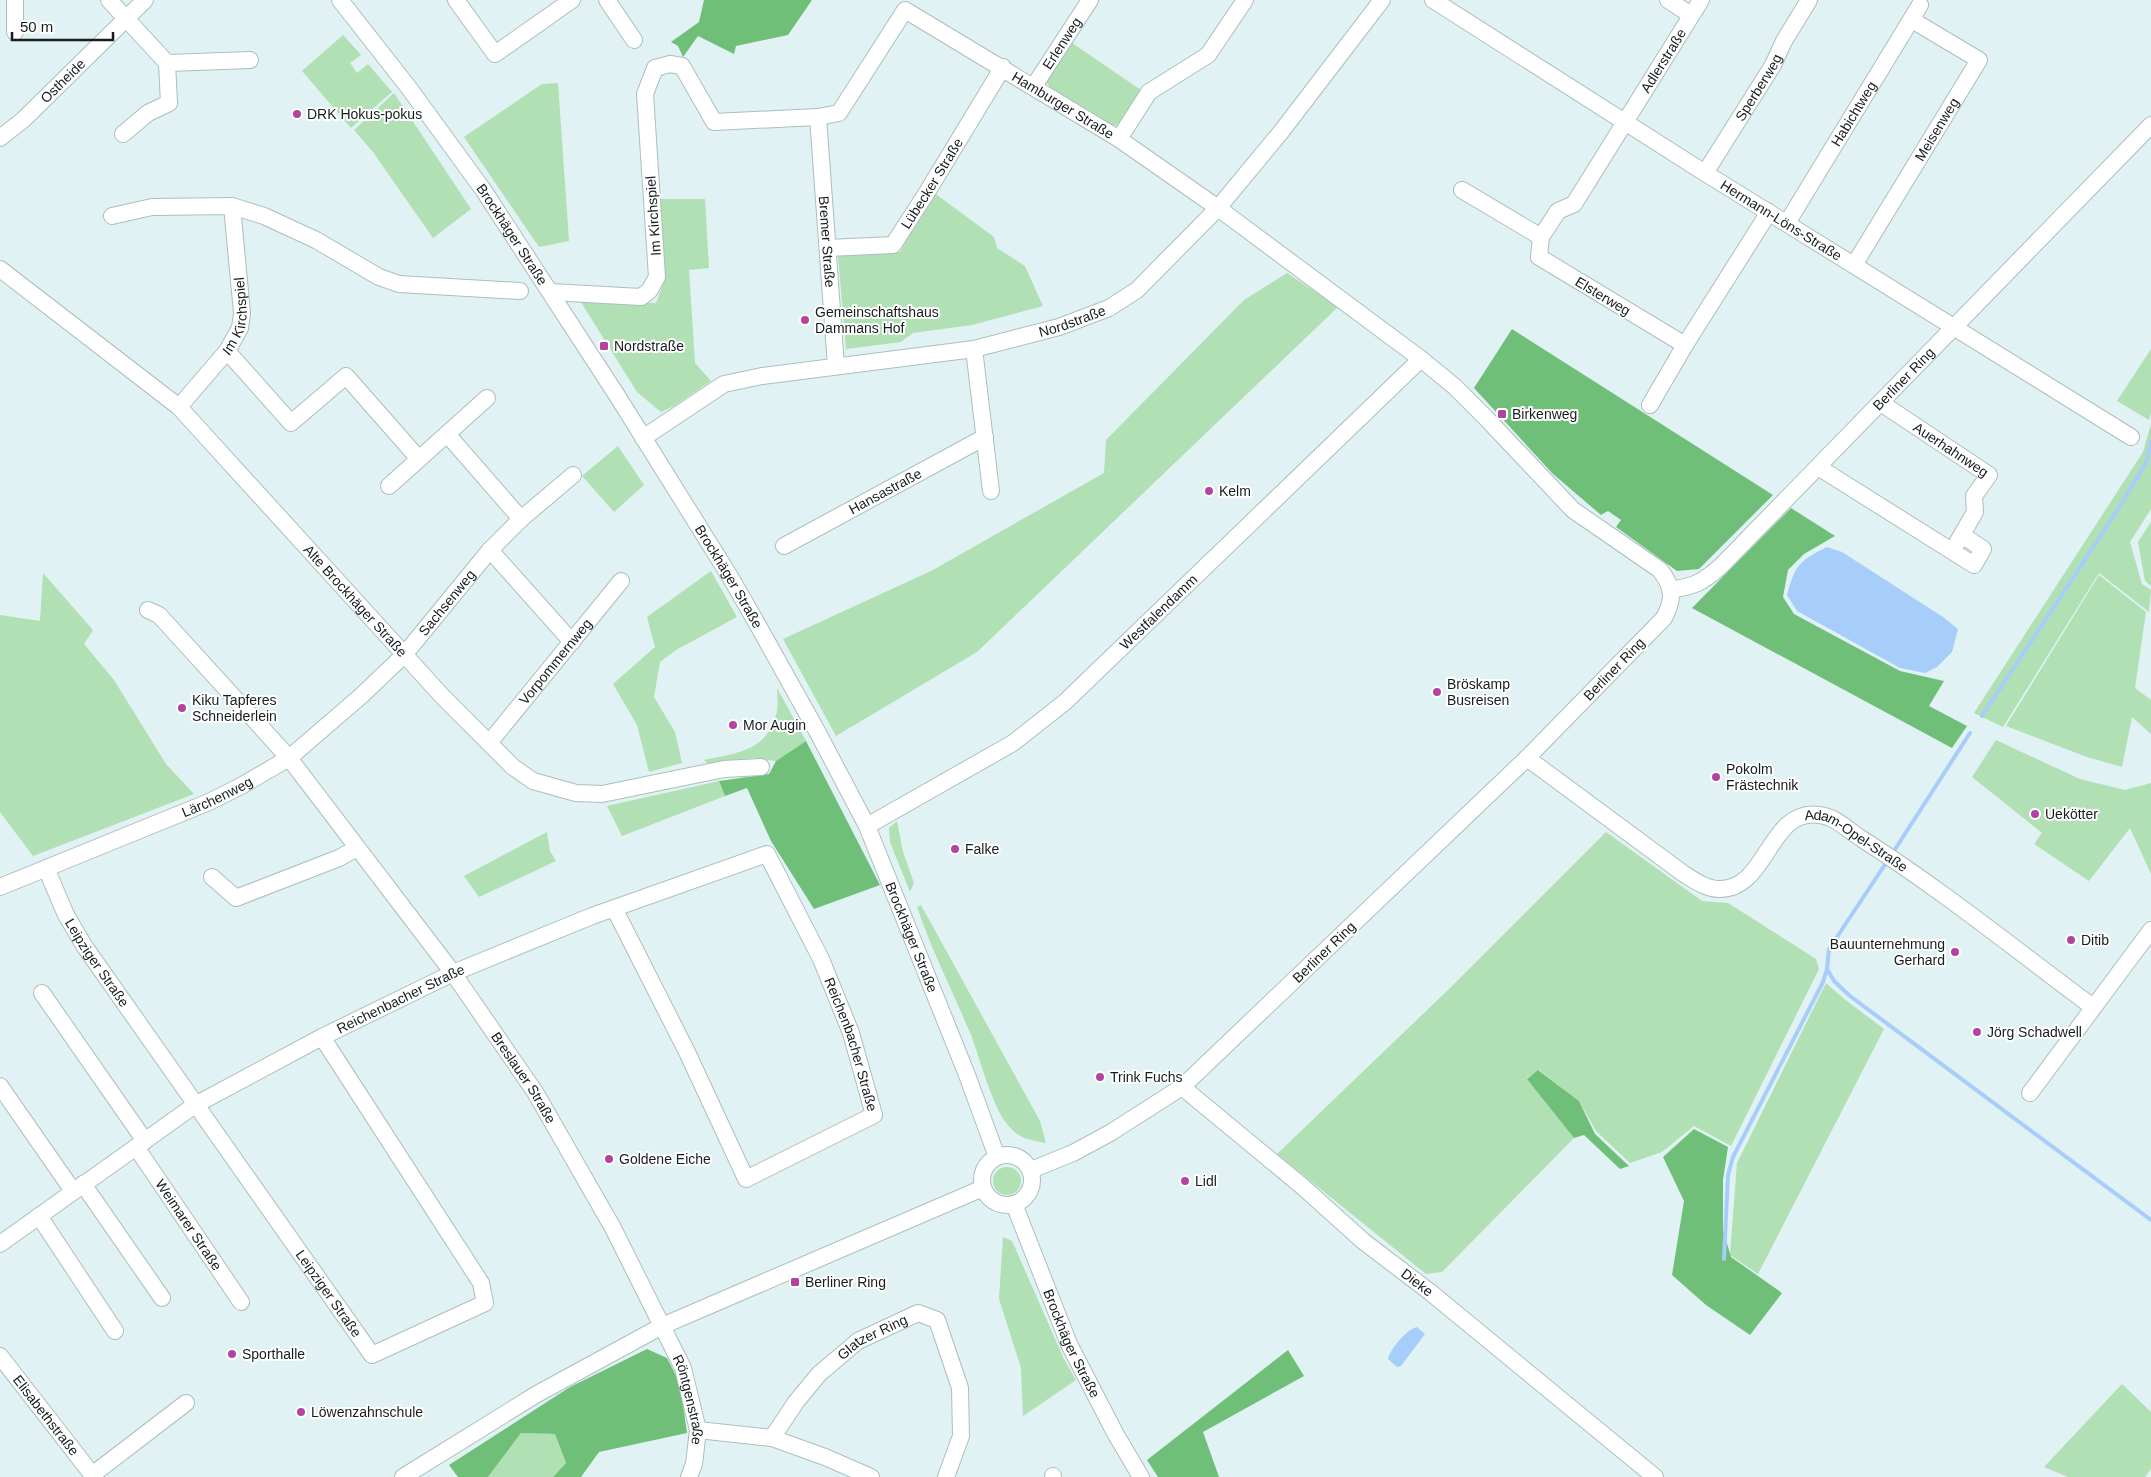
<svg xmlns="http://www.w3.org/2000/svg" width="2151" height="1477" viewBox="0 0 2151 1477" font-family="Arial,sans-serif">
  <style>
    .green { fill: #b0e0b3 }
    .forest { fill: #70bf79 }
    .water { fill: #a7cdfb }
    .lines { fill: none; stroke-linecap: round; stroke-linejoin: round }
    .stream { stroke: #a7cdfb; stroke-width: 4 }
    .minor-casing { stroke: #acbebf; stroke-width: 18 }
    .minor { stroke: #fff; stroke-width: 16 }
    .poi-dot { fill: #b243a1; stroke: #fff; stroke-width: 2 }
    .labels { text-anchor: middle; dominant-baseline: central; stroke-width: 4; stroke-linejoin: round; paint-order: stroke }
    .street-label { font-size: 14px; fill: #161d1d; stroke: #fff }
    .poi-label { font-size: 14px; fill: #161d1d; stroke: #fff; text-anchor: start }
  </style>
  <rect width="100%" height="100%" fill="#e0f2f3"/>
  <path class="green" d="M 343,35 L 361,55 L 350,63 L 357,73 L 368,64 L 392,92 L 351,128 L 302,71 Z
    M 1072,43 L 1141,90 L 1118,125 L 1106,127 L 1051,91 L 1046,80 Z
    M 558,83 L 569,241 L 539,247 L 464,137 L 542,84 Z
    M 394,93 L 471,209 L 433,238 L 373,152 L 354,130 Z
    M 933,192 L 994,237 L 997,248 L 1025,266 L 1043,306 L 972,325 L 913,333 L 901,342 L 846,349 L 838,256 L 900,252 Z
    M 656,199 L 705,199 L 709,268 L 689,270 L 695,363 L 711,381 L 674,406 L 661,412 L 637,392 L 579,299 L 656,303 L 665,279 Z
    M 1287,273 L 1338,307 L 977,652 L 836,736 L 783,639 L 931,571 L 1104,473 L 1106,440 L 1244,300 Z
    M 2151,349 L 2151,413 L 2149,420 L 2117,401 Z
    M 2151,424 L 2151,509 L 2130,542 L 2142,584 L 2151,590 L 2149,612 L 2099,573 L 2003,727 L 1974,713 L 2143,452 Z
    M 618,446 L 644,485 L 614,512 L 582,476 Z
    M 2151,522 L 2151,586 L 2145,581 L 2138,542 Z
    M 711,571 L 737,617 L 676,650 L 660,662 L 654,697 L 675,732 L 682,763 L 649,772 L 637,725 L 613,684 L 655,647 L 647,617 Z
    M 43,573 L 93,630 L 84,644 L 114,680 L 166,764 L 194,794 L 33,856 L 0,812 L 0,615 L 40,621 Z
    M 2099,575 L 2146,612 L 2135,688 L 2151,700 L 2151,734 L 2132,717 L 2122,767 L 2087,757 L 2006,726 Z
    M 777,688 L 806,741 L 776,761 L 753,758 L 708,764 L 704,760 C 736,753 766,752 776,715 C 779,707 777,696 777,688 Z
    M 1996,740 L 2080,779 L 2125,790 L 2151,783 L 2151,874 L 2130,828 L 2089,881 L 2034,844 L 2042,833 L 1972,777 Z
    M 719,781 L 725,796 L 622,836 L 607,806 Z
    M 897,821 L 903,852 L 914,883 L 910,892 L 890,842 L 889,828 Z
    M 547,832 L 550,851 L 556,861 L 479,897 L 464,876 Z
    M 1606,832 L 1702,901 L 1728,903 L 1816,959 L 1819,969 L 1731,1146 L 1694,1126 L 1662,1152 L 1630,1163 L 1596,1131 L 1579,1101 L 1539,1070 L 1527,1078 L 1574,1138 L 1442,1272 L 1426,1274 L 1277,1154 L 1449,989 Z
    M 921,905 L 1040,1121 L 1046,1143 C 1029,1140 1019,1139 1007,1124 C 992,1106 980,1058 971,1035 C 953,992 932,951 917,907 Z
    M 1826,983 L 1843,998 L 1884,1029 L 1758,1274 L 1730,1255 L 1737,1163 Z
    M993 1181a14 14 0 1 1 28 0a14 14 0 1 1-28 0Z
    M 1003,1237 L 1012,1241 L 1064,1359 L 1076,1380 L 1023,1416 L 1021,1368 L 999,1299 Z
    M 2122,1384 L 2151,1412 L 2151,1469 L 2145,1477 L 2068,1477 L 2044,1467 Z
    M 521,1433 L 555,1434 L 566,1463 L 553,1477 L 488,1477 Z"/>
  <path class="forest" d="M 704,0 L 812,0 L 788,35 L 736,46 L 734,54 L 698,36 L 683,57 L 678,46 L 671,42 L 699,22 Z
    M 1512,329 L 1773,495 L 1699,569 L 1677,571 L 1616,527 L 1621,520 L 1608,511 L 1601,515 L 1553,474 L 1474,388 Z
    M 1791,508 L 1835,536 L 1804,554 L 1788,570 L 1783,597 L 1794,614 L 1900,671 L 1944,681 L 1929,706 L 1967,726 L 1952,748 L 1692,608 Z
    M 806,741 L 880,885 L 814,909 L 771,841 L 747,788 L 725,796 L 719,781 L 769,774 L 776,761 Z
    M 1538,1070 L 1579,1101 L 1595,1134 L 1629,1166 L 1620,1169 L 1584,1135 L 1574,1138 L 1527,1079 Z
    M 1694,1129 L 1728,1147 L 1723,1180 L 1723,1230 L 1731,1257 L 1782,1293 L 1750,1335 L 1706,1305 L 1672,1275 L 1684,1201 L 1663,1157 Z
    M 647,1349 L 667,1358 L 680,1383 L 687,1433 L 599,1452 L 581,1477 L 553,1477 L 566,1463 L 555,1434 L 521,1433 L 488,1477 L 458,1477 L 449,1465 L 570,1387 Z
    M 1288,1350 L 1304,1376 L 1203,1432 L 1219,1477 L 1158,1477 L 1147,1460 Z"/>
  <path class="water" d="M 1827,547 L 1842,552 L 1943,617 L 1958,629 L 1952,652 L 1937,667 L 1925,673 L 1900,668 L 1797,611 L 1787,595 C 1795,565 1799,561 1827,547 Z
    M 1417,1327 L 1425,1334 L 1401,1366 L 1397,1367 L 1388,1359 C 1391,1348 1406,1330 1417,1327 Z"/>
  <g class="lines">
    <path class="stream" d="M 1982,716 L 2115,514 L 2146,463 L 2151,442
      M 1892,854 L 1970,733
      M 1888,860 L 1829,949 L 1827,969 L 1834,981 L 1850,996 L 2151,1220
      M 1724,1259 L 1728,1175 L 1733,1157 L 1823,982 L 1827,969"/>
    <g class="minor-casing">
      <g id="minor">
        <path d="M 15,0 L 15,32"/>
        <path d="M 109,0 L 167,63 L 169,103 L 148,113 L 123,134"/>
        <path id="s1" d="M 340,0 L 409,88 L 484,191 L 618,397 L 729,575 L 755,620 L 818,733 L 867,826 L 967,1075 L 997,1157"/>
        <path d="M 456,0 L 495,54 L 572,0"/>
        <path d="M 607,0 L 634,40"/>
        <path id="s2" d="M 1433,0 L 1705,173 L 2131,437"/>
        <path d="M 1668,0 L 1691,15"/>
        <path d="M 167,63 L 250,60"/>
        <path id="s3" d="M 1034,86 L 1090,0"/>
        <path id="s4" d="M 818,117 L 836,366"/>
        <path id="s5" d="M 0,138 L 23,120 L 145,0"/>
        <path d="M 1119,139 L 1149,92 L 1208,55 L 1245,0"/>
        <path id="s6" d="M 1705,173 L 1773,65 L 1784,41 L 1809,0"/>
        <path d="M 1462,190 L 1541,237"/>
        <path d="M 112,216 L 152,207 L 232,206 L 264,216 L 316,240 L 379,277 L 399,284 L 520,291"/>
        <path id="s7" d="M 1787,223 L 1920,5"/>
        <path id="s8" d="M 828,248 L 893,245 L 929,189 L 1003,67"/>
        <path id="s9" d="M 1854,265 L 1979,60 L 1912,20"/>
        <path id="s10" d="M 0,269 L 179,407 L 443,697 L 513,767 L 533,781 L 576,793 L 602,794 L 724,769 L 761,767"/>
        <path id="s11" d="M 551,292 L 641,297 L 649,291 L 657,277 L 645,94 L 655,68 L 670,64 L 682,66 L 714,122 L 818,117 L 839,113 L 905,10 L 1119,139 L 1218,208 L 1421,359 L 1455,387 L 1486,418 L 1573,510 L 1660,570 C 1674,588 1674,599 1664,618 L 1527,758 L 1182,1087 L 1110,1133 L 1073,1153 L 1031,1170"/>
        <path id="s12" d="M 1685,345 L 1539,257 L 1541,237 L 1558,211 L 1574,204 L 1701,0"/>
        <path d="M 974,349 L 991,491"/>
        <path d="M 227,351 L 291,423 L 346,376 L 419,459"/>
        <path id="s13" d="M 1881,403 L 1989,475 L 1974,496 L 1975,512 L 1957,543"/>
        <path d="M 1650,405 L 1685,345 L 1769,212"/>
        <path id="s14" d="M 179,407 L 227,351 L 240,328 L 242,313 L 232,206"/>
        <path d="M 447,434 L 521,519"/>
        <path id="s15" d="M 643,438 L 724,384 L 762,376 L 974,349 L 1059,327 L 1109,308 L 1137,290 L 1218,208 L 1281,132 L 1382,0"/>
        <path d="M 1818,467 L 1974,565 L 1983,549 L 1962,535"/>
        <path d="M 389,486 L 487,398"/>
        <path id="s16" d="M 784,546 L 985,437"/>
        <path d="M 490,550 L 572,642"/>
        <path id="s17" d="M 1670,590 C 1695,586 1702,583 1721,566 L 2151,125"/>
        <path id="s18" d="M 148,610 L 159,615 L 289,758 L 453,973 L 535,1092 L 613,1228 L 683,1368 L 698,1430 L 694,1464 L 689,1477"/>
        <path id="s19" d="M 489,743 L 621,581"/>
        <path id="s20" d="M 1527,758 L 1684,874 C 1694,880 1706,889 1719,889 C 1768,890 1768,808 1819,815 C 1835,816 1849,831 1862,839 C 1942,890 2016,950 2093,1007"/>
        <path id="s21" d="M 867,826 L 1013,743 L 1065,702 L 1421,359"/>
        <path id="s22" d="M 46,868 L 66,915 L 85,947 L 372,1355 L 485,1303 L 481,1283 L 322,1037"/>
        <path d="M 212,877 L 236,898 L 339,858 L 357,848"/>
        <path id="s23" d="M 0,887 L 209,802 L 241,786 L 289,758 L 361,696 L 404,655 L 490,550 L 521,519 L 573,475"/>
        <path d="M 42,993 L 145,1141"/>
        <path d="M 0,1086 L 73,1191"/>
        <path id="s24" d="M 1182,1087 L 1303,1187 L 1363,1241 L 1430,1292 L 1655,1477"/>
        <path d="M 2030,1093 L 2151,930"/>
        <path id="s25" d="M 136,1147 L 241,1302"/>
        <circle cx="1007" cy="1180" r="25"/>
        <path d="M 83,1184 L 162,1298"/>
        <path id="s26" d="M 1014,1204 L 1069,1344 L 1115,1433 L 1141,1477"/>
        <path d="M 39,1216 L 115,1331"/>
        <path id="s27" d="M 0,1244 L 195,1105 L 322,1037 L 453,973 L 592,916 L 767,854 L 821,959 L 851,1033 L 874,1115 L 746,1179 L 687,1052 L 614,908"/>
        <path id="s28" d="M 0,1356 L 94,1477"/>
        <path d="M 698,1430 L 772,1438 L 825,1457 L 871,1477"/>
        <path id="s29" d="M 772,1438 L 796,1402 L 819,1374 L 858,1341 L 918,1313 L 937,1320 L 960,1388 L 961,1436 L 946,1477"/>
        <path d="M 92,1475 L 186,1403"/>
        <path d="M 1053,1476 L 1053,1477"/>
        <path d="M 403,1477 L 537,1394 L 662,1326 L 983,1188"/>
      </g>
    </g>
    <use href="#minor" class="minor"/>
  </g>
  <g class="poi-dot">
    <circle cx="297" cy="114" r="5"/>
    <circle cx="805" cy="320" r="5"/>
    <rect x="599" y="341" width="10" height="10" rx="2.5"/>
    <rect x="1497" y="409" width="10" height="10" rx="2.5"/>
    <circle cx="1209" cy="491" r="5"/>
    <circle cx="1437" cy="692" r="5"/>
    <circle cx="182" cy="708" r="5"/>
    <circle cx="733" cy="725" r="5"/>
    <circle cx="1716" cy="777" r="5"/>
    <circle cx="2035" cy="814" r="5"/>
    <circle cx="955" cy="849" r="5"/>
    <circle cx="2071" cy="940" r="5"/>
    <circle cx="1955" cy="952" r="5"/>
    <circle cx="1977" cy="1032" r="5"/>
    <circle cx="1100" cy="1077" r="5"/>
    <circle cx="609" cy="1159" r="5"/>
    <circle cx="1185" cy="1181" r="5"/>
    <rect x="790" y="1277" width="10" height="10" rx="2.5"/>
    <circle cx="232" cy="1354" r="5"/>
    <circle cx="301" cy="1412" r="5"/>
  </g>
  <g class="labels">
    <g class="street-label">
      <text stroke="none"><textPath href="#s3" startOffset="51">Erlenweg</textPath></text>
      <text stroke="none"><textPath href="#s12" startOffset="408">Adlerstraße</textPath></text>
      <text stroke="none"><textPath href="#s5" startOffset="85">Ostheide</textPath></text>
      <text stroke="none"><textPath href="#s6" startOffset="101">Sperberweg</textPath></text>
      <text stroke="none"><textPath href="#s11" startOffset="852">Hamburger Straße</textPath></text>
      <text stroke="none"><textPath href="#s7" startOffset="128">Habichtweg</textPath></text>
      <text stroke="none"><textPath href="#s9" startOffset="159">Meisenweg</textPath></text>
      <text stroke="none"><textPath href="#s8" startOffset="138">Lübecker Straße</textPath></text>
      <text transform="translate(653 216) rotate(-94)">Im Kirchspiel</text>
      <text stroke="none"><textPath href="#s2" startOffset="412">Hermann-Löns-Straße</textPath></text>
      <text stroke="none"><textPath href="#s1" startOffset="291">Brockhäger Straße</textPath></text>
      <text stroke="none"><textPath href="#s4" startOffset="125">Bremer Straße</textPath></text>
      <text transform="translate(1603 296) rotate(31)">Elsterweg</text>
      <text stroke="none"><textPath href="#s14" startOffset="111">Im Kirchspiel</textPath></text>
      <text stroke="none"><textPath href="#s15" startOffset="452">Nordstraße</textPath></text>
      <text stroke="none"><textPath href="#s17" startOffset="319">Berliner Ring</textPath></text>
      <text stroke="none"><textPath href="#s13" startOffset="84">Auerhahnweg</textPath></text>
      <text stroke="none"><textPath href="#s16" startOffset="115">Hansastraße</textPath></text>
      <text stroke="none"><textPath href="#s1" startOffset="696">Brockhäger Straße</textPath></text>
      <text stroke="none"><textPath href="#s10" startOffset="488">Alte Brockhäger Straße</textPath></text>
      <text stroke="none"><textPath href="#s23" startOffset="539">Sachsenweg</textPath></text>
      <text stroke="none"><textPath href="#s21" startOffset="364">Westfalendamm</textPath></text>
      <text stroke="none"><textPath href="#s19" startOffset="105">Vorpommernweg</textPath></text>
      <text transform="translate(1614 669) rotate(-46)">Berliner Ring</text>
      <text stroke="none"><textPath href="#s23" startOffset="235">Lärchenweg</textPath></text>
      <text stroke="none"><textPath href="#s20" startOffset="410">Adam-Opel-Straße</textPath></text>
      <text stroke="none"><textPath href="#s1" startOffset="1101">Brockhäger Straße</textPath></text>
      <text transform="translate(1324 952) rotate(-44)">Berliner Ring</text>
      <text stroke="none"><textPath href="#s22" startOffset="108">Leipziger Straße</textPath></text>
      <text stroke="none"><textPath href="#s27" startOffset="471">Reichenbacher Straße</textPath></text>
      <text stroke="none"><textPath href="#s27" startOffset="1074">Reichenbacher Straße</textPath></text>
      <text stroke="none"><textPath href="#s18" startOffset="602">Breslauer Straße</textPath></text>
      <text stroke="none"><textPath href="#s25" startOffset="94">Weimarer Straße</textPath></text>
      <text stroke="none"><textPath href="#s24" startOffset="306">Dieke</textPath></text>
      <text stroke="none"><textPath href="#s22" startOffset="512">Leipziger Straße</textPath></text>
      <text stroke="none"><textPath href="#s29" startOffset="145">Glatzer Ring</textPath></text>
      <text stroke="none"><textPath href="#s26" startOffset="151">Brockhäger Straße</textPath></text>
      <text stroke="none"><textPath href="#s18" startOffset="966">Röntgenstraße</textPath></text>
      <text stroke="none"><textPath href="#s28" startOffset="75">Elisabethstraße</textPath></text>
    </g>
    <g class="poi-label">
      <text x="307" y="114">DRK Hokus-pokus</text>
      <text x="815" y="312">Gemeinschaftshaus<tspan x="815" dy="16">Dammans Hof</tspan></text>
      <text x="614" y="346">Nordstraße</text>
      <text x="1512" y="414">Birkenweg</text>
      <text x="1219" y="491">Kelm</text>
      <text x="1447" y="684">Bröskamp<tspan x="1447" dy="16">Busreisen</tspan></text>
      <text x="192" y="700">Kiku Tapferes<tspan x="192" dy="16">Schneiderlein</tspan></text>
      <text x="743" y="725">Mor Augin</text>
      <text x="1726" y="769">Pokolm<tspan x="1726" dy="16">Frästechnik</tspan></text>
      <text x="2045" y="814">Uekötter</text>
      <text x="965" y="849">Falke</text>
      <text x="2081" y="940">Ditib</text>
      <text x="1945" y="944" text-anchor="end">Bauunternehmung<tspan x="1945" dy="16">Gerhard</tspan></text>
      <text x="1987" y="1032">Jörg Schadwell</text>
      <text x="1110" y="1077">Trink Fuchs</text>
      <text x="619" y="1159">Goldene Eiche</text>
      <text x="1195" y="1181">Lidl</text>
      <text x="805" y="1282">Berliner Ring</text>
      <text x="242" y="1354">Sporthalle</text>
      <text x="311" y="1412">Löwenzahnschule</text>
    </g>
  </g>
  <path d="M12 32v8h101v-8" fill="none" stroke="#161d1d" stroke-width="2.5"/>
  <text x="20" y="32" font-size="15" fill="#161d1d" stroke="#ffffff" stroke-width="4" paint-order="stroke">50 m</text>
</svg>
